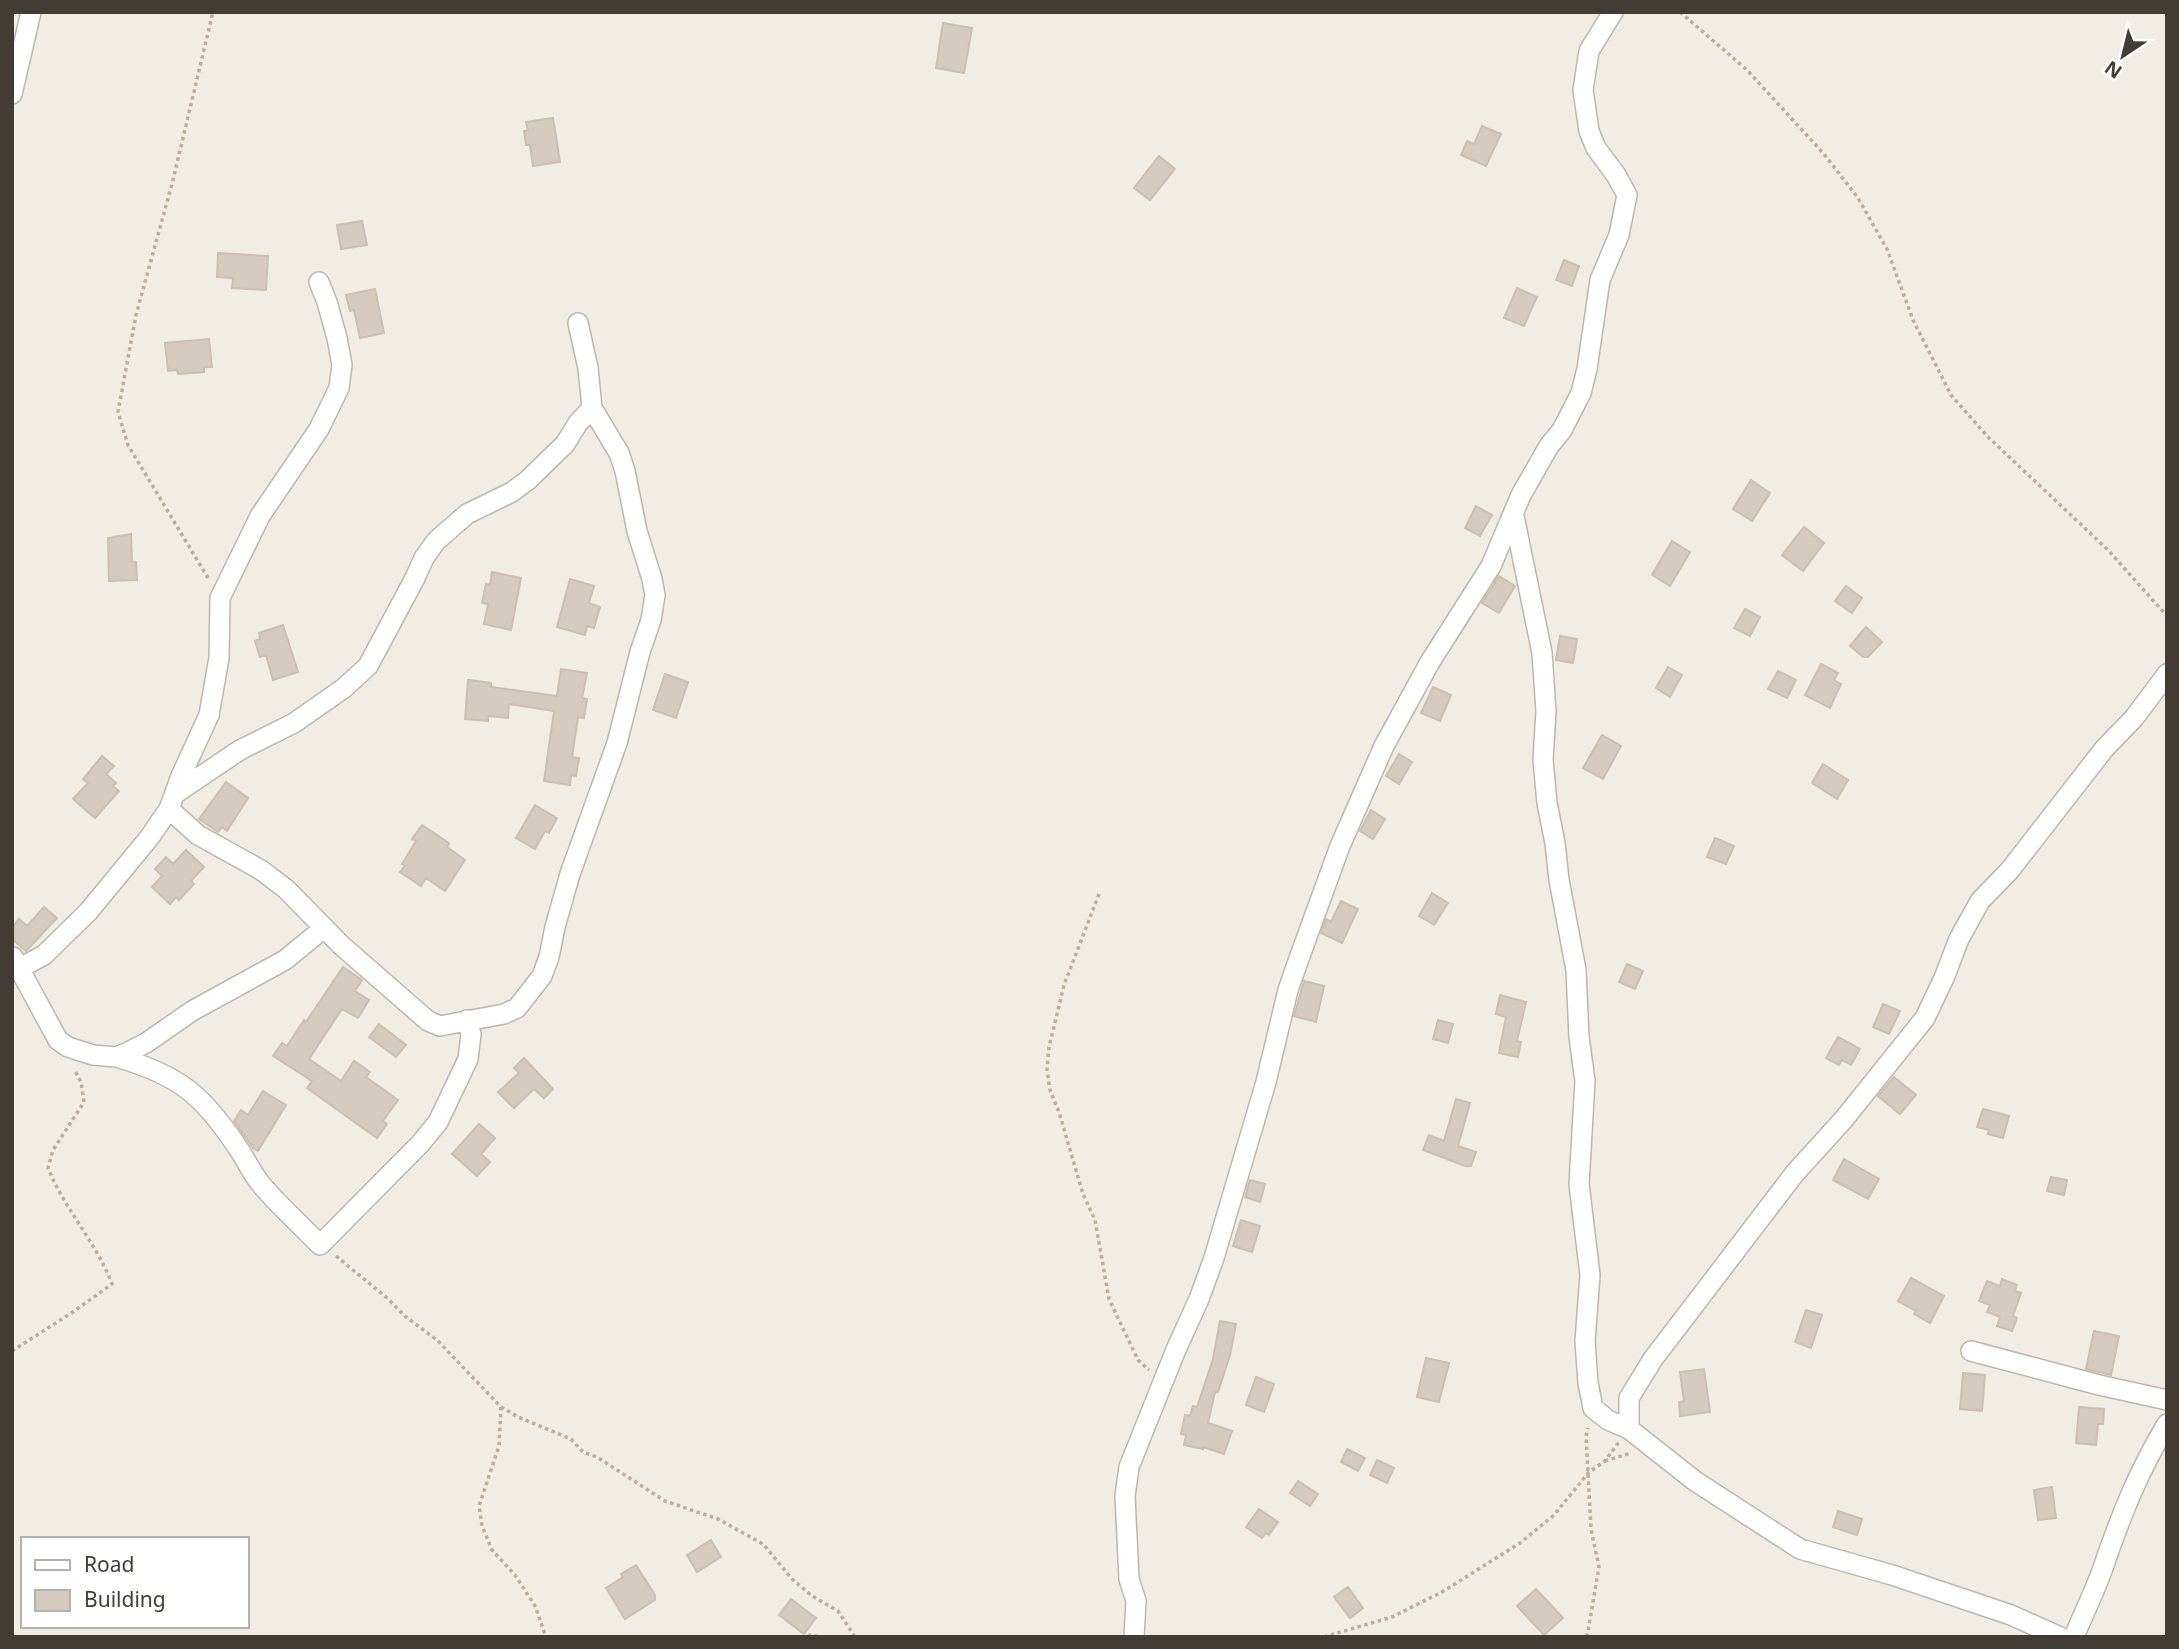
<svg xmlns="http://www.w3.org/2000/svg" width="2179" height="1649" viewBox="0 0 2179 1649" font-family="'Noto Sans',sans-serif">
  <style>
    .building { fill: #d4cabe; stroke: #cbbfae; stroke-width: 2 }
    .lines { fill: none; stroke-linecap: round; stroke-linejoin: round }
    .street-casing { stroke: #beb6ab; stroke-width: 22 }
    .path { stroke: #bcae9a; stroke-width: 3.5; stroke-dasharray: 3.5 3.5; stroke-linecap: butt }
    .street { stroke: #fff; stroke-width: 19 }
  </style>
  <rect width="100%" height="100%" fill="#f1ece4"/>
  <path class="building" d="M 943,23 L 972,28 L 964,73 L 936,68 Z
    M 553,118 L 560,162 L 533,166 L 530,145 L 526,145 L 524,131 L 528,130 L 526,122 Z
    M 1482,126 L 1501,134 L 1486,166 L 1461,155 L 1467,141 L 1474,144 Z
    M 1159,156 L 1175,169 L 1150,200 L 1134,188 Z
    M 362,221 L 367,245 L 341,249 L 337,225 Z
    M 218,253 L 268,256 L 266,290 L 232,288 L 233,278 L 217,277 Z
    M 1564,260 L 1579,266 L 1572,286 L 1556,280 Z
    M 1517,288 L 1537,297 L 1524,326 L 1504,318 Z
    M 375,289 L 384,333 L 360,338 L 354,310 L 350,311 L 346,295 Z
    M 209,339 L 212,367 L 204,367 L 204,372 L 178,374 L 177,370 L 168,371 L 165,343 Z
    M 1751,480 L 1770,493 L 1752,521 L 1733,509 Z
    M 1476,506 L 1492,515 L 1480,536 L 1465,528 Z
    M 1804,527 L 1824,543 L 1803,571 L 1782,555 Z
    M 131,534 L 132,562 L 136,562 L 137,580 L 109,581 L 108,538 Z
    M 1672,541 L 1690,552 L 1670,586 L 1652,575 Z
    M 492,572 L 521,578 L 511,630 L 484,624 L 488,604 L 482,603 L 486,584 L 490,585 Z
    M 1499,576 L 1515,586 L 1499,613 L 1482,603 Z
    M 570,579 L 594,586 L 589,603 L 600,607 L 594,628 L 587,626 L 585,635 L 557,627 Z
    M 1846,586 L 1862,598 L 1852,613 L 1835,601 Z
    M 1745,609 L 1760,617 L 1750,636 L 1734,628 Z
    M 283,625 L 298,672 L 273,680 L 266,655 L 260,657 L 255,641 L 260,639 L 259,633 Z
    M 1866,627 L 1882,642 L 1868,657 L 1863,657 L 1850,646 Z
    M 1560,636 L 1577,639 L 1573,663 L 1556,660 Z
    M 1821,664 L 1838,673 L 1834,680 L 1841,684 L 1830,708 L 1805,695 Z
    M 1668,667 L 1682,675 L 1670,697 L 1656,688 Z
    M 561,669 L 587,673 L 582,698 L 587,699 L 584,718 L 578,717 L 572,757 L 579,758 L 576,776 L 571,775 L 570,785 L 544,781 L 554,711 L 509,704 L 508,718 L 488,716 L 488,721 L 465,719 L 468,680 L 491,683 L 491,687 L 557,696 Z
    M 1778,671 L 1796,680 L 1787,698 L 1768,689 Z
    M 665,674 L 688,682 L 676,718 L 653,710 Z
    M 1433,687 L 1451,695 L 1440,721 L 1421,713 Z
    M 1602,735 L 1621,746 L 1603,779 L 1583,768 Z
    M 1399,754 L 1412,762 L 1399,784 L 1386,776 Z
    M 102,756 L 114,766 L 106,774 L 116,783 L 113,786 L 119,791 L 95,818 L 73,799 L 88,783 L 83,779 Z
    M 1823,764 L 1848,780 L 1837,799 L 1812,783 Z
    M 226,782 L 248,798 L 227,831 L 222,827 L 218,832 L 199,819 Z
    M 535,805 L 557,818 L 549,833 L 545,831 L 535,849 L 516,838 Z
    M 1371,810 L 1385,819 L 1373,839 L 1360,831 Z
    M 422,825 L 449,843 L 447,847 L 465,860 L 445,891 L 426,878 L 421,886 L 400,872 L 405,866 L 402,864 L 416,841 L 412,839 Z
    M 1715,838 L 1734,846 L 1726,864 L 1707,857 Z
    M 186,850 L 204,867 L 191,881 L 194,884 L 179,900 L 176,897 L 170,904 L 152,887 L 162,876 L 155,869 L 166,857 L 173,864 Z
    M 1432,893 L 1448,903 L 1434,925 L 1419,916 Z
    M 1341,901 L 1358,909 L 1342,943 L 1321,933 L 1326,919 L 1331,922 Z
    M 44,907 L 57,918 L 26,951 L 12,939 L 12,928 L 19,919 L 27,926 Z
    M 1627,964 L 1643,971 L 1635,989 L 1619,982 Z
    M 343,967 L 362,980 L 355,991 L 369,1000 L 358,1018 L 342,1009 L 309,1059 L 341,1081 L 354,1061 L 370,1072 L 366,1077 L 398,1100 L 383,1121 L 387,1124 L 377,1138 L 307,1088 L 312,1081 L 273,1056 L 282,1043 L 287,1046 L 304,1020 L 306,1022 Z
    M 1304,981 L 1324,986 L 1316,1022 L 1294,1016 Z
    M 1500,995 L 1526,1002 L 1517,1041 L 1521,1042 L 1518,1057 L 1499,1053 L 1506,1017 L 1496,1014 Z
    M 1883,1004 L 1900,1011 L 1889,1034 L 1873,1027 Z
    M 1438,1020 L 1453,1024 L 1448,1043 L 1433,1039 Z
    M 379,1024 L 406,1045 L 396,1057 L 369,1037 Z
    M 1838,1037 L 1860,1049 L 1851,1065 L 1842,1060 L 1839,1065 L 1826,1058 Z
    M 524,1058 L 553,1089 L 544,1098 L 534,1089 L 514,1108 L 498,1092 L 519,1073 L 514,1068 Z
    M 1894,1077 L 1916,1095 L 1900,1114 L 1878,1096 Z
    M 263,1091 L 286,1105 L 258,1151 L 253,1148 L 234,1121 L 241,1110 L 248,1115 Z
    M 1456,1099 L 1470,1103 L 1458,1146 L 1476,1152 L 1471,1166 L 1465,1166 L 1423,1150 L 1429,1135 L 1444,1141 Z
    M 1983,1109 L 2009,1116 L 2003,1138 L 1988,1134 L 1989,1130 L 1977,1127 Z
    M 479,1124 L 495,1138 L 481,1154 L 490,1162 L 477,1176 L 452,1154 Z
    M 1844,1159 L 1879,1179 L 1868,1199 L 1833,1180 Z
    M 2051,1177 L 2067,1180 L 2064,1195 L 2047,1191 Z
    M 1250,1180 L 1265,1184 L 1260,1202 L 1245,1197 Z
    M 1241,1220 L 1260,1226 L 1252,1252 L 1233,1246 Z
    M 1911,1278 L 1944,1296 L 1930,1323 L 1914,1314 L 1916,1311 L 1898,1301 Z
    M 2002,1279 L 2017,1285 L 2015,1291 L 2021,1293 L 2013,1316 L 2017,1318 L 2012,1331 L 1997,1326 L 2000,1317 L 1987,1312 L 1990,1305 L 1979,1301 L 1987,1281 L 2000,1286 Z
    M 1806,1310 L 1822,1315 L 1811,1348 L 1795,1342 Z
    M 1220,1321 L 1236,1324 L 1230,1355 L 1218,1392 L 1215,1392 L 1208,1423 L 1232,1431 L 1224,1454 L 1203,1447 L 1203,1449 L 1184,1445 L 1186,1435 L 1181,1434 L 1185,1415 L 1190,1416 L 1193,1406 L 1197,1407 L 1213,1359 Z
    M 2094,1331 L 2119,1336 L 2111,1375 L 2086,1369 Z
    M 1426,1358 L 1449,1363 L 1439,1402 L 1417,1397 Z
    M 1704,1369 L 1710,1412 L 1680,1416 L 1679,1402 L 1684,1401 L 1680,1372 Z
    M 1963,1373 L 1985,1375 L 1982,1411 L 1960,1409 Z
    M 1256,1377 L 1274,1384 L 1264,1412 L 1246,1405 Z
    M 2079,1407 L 2104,1409 L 2103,1424 L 2098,1424 L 2096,1445 L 2076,1443 Z
    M 1347,1449 L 1365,1458 L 1358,1471 L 1341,1462 Z
    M 1377,1460 L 1394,1468 L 1387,1483 L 1370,1475 Z
    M 1298,1481 L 1318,1494 L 1310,1506 L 1290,1493 Z
    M 2052,1487 L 2056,1518 L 2038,1520 L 2034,1490 Z
    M 1259,1509 L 1278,1522 L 1269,1535 L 1266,1533 L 1262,1538 L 1246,1527 Z
    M 1838,1511 L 1862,1519 L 1857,1535 L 1833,1527 Z
    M 711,1540 L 721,1557 L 697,1572 L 687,1555 Z
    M 636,1565 L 655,1595 L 655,1600 L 625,1619 L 606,1588 L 623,1577 L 621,1574 Z
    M 1348,1587 L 1363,1608 L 1350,1618 L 1334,1597 Z
    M 1536,1589 L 1563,1618 L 1544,1635 L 1517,1606 Z
    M 791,1599 L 816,1618 L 804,1634 L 779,1615 Z"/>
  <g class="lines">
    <g class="street-casing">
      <path id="street" d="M 12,94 L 31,12
        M 1514,516 L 1542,653 L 1546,711 L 1543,760 L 1547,803 L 1555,843 L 1559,880 L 1576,970 L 1579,1037 L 1585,1081 L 1579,1184 L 1590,1275 L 1585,1341 L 1588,1383 L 1593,1408 L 1608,1420 L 1629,1429 L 1695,1481 L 1800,1549 L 1892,1575 L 2011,1615 L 2060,1637
        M 176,793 L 240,750 L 294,723 L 344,688 L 368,666 L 415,578 L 424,558 L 436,541 L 467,514 L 512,492 L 528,480 L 565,444 L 578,423 L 592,408
        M 169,809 L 198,835 L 261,870 L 286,889 L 341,945 L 428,1021 L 440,1026 L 504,1014 L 517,1008 L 542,976 L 549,957 L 555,927 L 570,874 L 617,743 L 640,652 L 651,620 L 655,595 L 652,579 L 637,531 L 625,471 L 619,453 L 592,408 L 588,368 L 578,323
        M 13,957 L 58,1040 L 68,1047 L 93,1055 L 116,1057 L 124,1054 L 146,1043 L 192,1011 L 285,960 L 324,928
        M 20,968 L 44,955 L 88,912 L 149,838 L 169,809 L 181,776 L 209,715 L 219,658 L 220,598 L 260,516 L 319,429 L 339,388 L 342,365 L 337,338 L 327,302 L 319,282
        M 116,1057 C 180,1075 204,1096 240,1151 C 247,1162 252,1173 260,1183 C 278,1205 300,1224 320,1245 L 420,1144 L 438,1122 L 468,1059 L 471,1034 L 467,1020
        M 1971,1351 L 2099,1385 L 2167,1400
        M 1629,1429 L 1629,1398 L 1653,1359 L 1795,1173 L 1844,1119 L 1925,1018 L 1944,978 L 1959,939 L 1980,901 L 2010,870 L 2104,749 L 2134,718 L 2167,674
        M 1134,1637 L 1136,1601 L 1129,1579 L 1125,1496 L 1129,1467 L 1175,1352 L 1199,1299 L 1214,1258 L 1266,1082 L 1288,990 L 1301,953 L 1340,846 L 1384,746 L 1430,662 L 1491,566 L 1521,495 L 1549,446 L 1562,430 L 1581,393 L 1587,369 L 1600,280 L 1619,235 L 1627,195 L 1616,175 L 1596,148 L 1589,131 L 1583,90 L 1589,51 L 1613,12
        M 2074,1637 C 2084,1612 2097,1587 2105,1562 C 2123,1510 2139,1471 2167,1424"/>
    </g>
    <path class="path" d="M 1680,12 L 1747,70 L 1824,154 L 1858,198 L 1887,249 L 1913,320 L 1951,395 L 1987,436 L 2108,550 L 2167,616
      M 208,578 L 128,445 L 118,412 L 136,315 L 172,184 L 213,12
      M 1099,894 L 1064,985 L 1049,1047 L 1047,1069 L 1050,1090 L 1059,1112 L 1083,1194 L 1095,1220 L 1109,1299 L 1138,1360 L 1149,1370
      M 336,1256 L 387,1298 L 406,1317 L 437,1340 L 501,1407 L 499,1446 L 479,1506 L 482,1526 L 492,1550 L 515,1575 L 535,1606 L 546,1637
      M 12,1351 L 73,1312 L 112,1284 C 96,1242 65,1210 48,1168 L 53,1150 L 84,1102 L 81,1082 L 74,1069
      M 501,1407 L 518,1417 L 571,1439 L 583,1452 L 597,1457 L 665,1501 L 718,1519 L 763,1544 L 792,1579 L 812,1596 L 838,1611 L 855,1637
      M 1605,1461 L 1631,1453
      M 808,1637 L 810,1635 L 821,1637
      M 1324,1637 L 1392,1617 L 1442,1592 L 1520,1543 L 1554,1515 L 1589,1472 L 1605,1461 L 1619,1442
      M 1587,1637 L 1599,1567 L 1591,1529 L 1586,1436 L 1588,1428"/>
    <use href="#street" class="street"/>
  </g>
  <rect width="2179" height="1649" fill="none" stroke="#423c35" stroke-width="28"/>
  <rect x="21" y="1537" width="228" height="91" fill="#ffffff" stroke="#b3b1ae" stroke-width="2"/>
  <rect x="35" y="1560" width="35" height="10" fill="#ffffff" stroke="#b3b1ae" stroke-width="2"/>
  <text x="84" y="1572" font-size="21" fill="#423c35">Road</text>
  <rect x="35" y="1590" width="35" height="21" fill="#d4cabe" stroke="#b3b1ae" stroke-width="2"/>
  <text x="84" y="1607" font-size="21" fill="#423c35">Building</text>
  <g transform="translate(2123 56) rotate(215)" stroke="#ffffff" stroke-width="5" paint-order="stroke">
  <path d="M0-5L12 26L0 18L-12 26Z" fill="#423c35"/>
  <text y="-10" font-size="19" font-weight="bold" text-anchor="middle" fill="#423c35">N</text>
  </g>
</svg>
